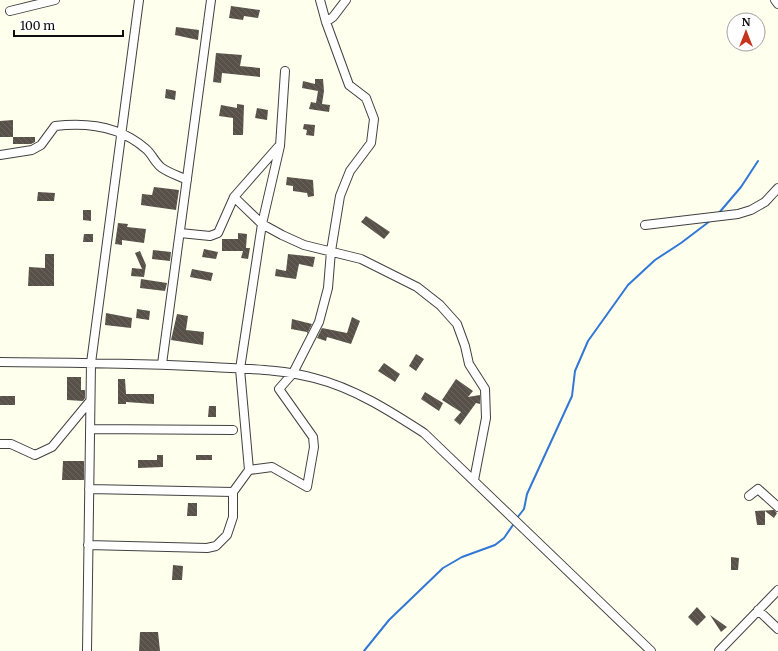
<svg xmlns="http://www.w3.org/2000/svg" width="778" height="651" viewBox="0 0 778 651" font-family="Merriweather,serif">
  <style>
    .lines { fill: none; stroke-linecap: round; stroke-linejoin: round }
    .stream { stroke: #3276d6; stroke-width: 2 }
    .building { fill: url(#building-back-hatch) }
    .minor-casing { stroke: #414141; stroke-width: 10 }
    .minor { stroke: #fff; stroke-width: 8 }
  </style>
  <defs>
    <pattern id="building-back-hatch" width="6" height="6" patternUnits="userSpaceOnUse"><rect width="6" height="6" fill="#575149"/><path d="M-1 5l2 2M0 0l6 6M5-1l2 2" fill="none" stroke="#6a655f"/></pattern>
  </defs>
  <rect width="100%" height="100%" fill="#ffe"/>
  <g class="lines">
    <path class="stream" d="M 718,214 L 741,187 L 758,161
      M 517,518 L 524,509 L 527,494 L 572,396 L 575,371 L 588,341 L 628,285 L 655,260 L 681,243 L 710,221
      M 364,651 L 389,620 L 443,568 L 462,557 L 495,545 L 504,538 L 515,522"/>
  </g>
  <path class="building" d="M 231,6 L 260,10 L 258,18 L 244,16 L 243,20 L 229,18 Z
    M 176,27 L 199,30 L 198,40 L 175,35 Z
    M 216,53 L 242,55 L 240,66 L 260,68 L 260,77 L 222,73 L 221,83 L 213,82 Z
    M 315,79 L 323,79 L 324,91 L 322,104 L 330,105 L 329,112 L 309,109 L 311,102 L 316,103 L 318,91 L 302,88 L 303,81 L 315,84 Z
    M 166,89 L 176,91 L 175,100 L 165,98 Z
    M 237,104 L 244,105 L 243,135 L 233,135 L 233,118 L 219,116 L 221,105 L 237,108 Z
    M 257,108 L 268,110 L 267,120 L 255,118 Z
    M 13,120 L 13,137 L 0,137 L 0,121 Z
    M 304,124 L 315,125 L 314,136 L 306,135 L 307,130 L 303,129 Z
    M 13,137 L 35,137 L 35,142 L 31,144 L 13,144 Z
    M 287,177 L 313,180 L 314,196 L 308,197 L 307,193 L 293,191 L 293,186 L 286,185 Z
    M 154,187 L 179,190 L 176,210 L 141,205 L 142,194 L 152,195 Z
    M 38,192 L 55,193 L 54,201 L 37,201 Z
    M 83,210 L 91,210 L 91,221 L 83,220 Z
    M 366,216 L 390,232 L 384,239 L 361,222 Z
    M 118,223 L 128,224 L 127,227 L 146,229 L 144,243 L 122,240 L 122,245 L 115,244 Z
    M 238,233 L 247,234 L 246,248 L 250,248 L 248,259 L 241,258 L 243,251 L 222,251 L 222,239 L 238,239 Z
    M 84,234 L 93,234 L 93,242 L 83,242 Z
    M 204,249 L 218,252 L 216,259 L 202,257 Z
    M 153,250 L 171,252 L 170,261 L 152,259 Z
    M 140,251 L 146,265 L 144,277 L 131,276 L 132,268 L 142,269 L 135,253 Z
    M 45,254 L 54,254 L 54,286 L 28,286 L 29,267 L 45,268 Z
    M 288,254 L 315,257 L 313,267 L 299,264 L 296,279 L 275,276 L 276,269 L 286,271 Z
    M 192,269 L 213,273 L 211,281 L 190,277 Z
    M 141,279 L 167,283 L 165,291 L 140,288 Z
    M 137,309 L 150,311 L 149,320 L 136,318 Z
    M 106,313 L 132,318 L 131,328 L 105,325 Z
    M 177,314 L 188,316 L 186,330 L 204,332 L 203,345 L 171,340 Z
    M 352,317 L 360,321 L 351,344 L 327,337 L 326,341 L 317,338 L 322,328 L 347,333 Z
    M 292,319 L 312,324 L 307,334 L 307,332 L 291,329 Z
    M 416,354 L 424,359 L 416,371 L 409,366 Z
    M 384,363 L 400,374 L 395,382 L 378,371 Z
    M 67,377 L 81,377 L 81,390 L 85,390 L 85,398 L 83,401 L 67,400 Z
    M 118,379 L 125,379 L 126,394 L 154,394 L 154,404 L 126,402 L 126,404 L 118,404 Z
    M 456,379 L 473,391 L 468,397 L 480,395 L 480,404 L 476,403 L 460,425 L 454,420 L 461,412 L 442,400 Z
    M 425,392 L 443,403 L 439,411 L 421,399 Z
    M 0,396 L 15,396 L 15,405 L 0,405 Z
    M 209,406 L 216,406 L 216,417 L 208,417 Z
    M 157,455 L 163,455 L 163,467 L 138,468 L 138,460 L 157,460 Z
    M 196,455 L 212,455 L 212,460 L 196,460 Z
    M 63,461 L 84,461 L 84,480 L 62,480 Z
    M 188,503 L 197,503 L 197,516 L 187,516 Z
    M 774,510 L 777,513 L 774,518 L 765,511 L 765,525 L 757,525 L 755,511 Z
    M 731,557 L 739,558 L 738,570 L 731,570 Z
    M 173,565 L 183,566 L 182,580 L 172,580 Z
    M 697,607 L 706,617 L 697,626 L 688,617 Z
    M 710,615 L 727,627 L 721,632 Z
    M 140,632 L 158,632 L 160,651 L 139,651 Z"/>
  <g class="lines">
    <g class="minor-casing">
      <path id="minor" d="M 775,0 L 778,4
        M 10,11 L 55,0
        M 326,22 L 333,17 L 346,0
        M 0,155 L 32,150 L 41,145 L 55,126 C 88,122 120,126 146,149 C 152,154 155,163 162,168 C 169,173 179,176 187,180
        M 234,197 L 262,224 L 282,235 L 304,245 L 361,259 L 417,287 L 440,305 L 457,324 L 465,346 L 469,364 L 485,389 L 486,418 L 474,480
        M 645,225 L 738,214 L 751,210 L 765,202 L 778,188
        M 180,233 L 210,236 L 218,233 L 234,197 L 278,147
        M 0,362 C 71,363 141,363 212,367 C 246,369 281,369 314,378 C 354,388 390,411 424,433 L 651,651
        M 162,364 L 211,0
        M 90,429 L 233,430
        M 0,444 L 11,444 L 35,455 L 52,447 L 90,401
        M 249,470 L 272,467 L 307,487 L 314,447 L 313,437 L 279,389 L 293,373 L 319,322 L 328,288 L 331,251 L 340,196 L 350,171 L 371,143 L 374,119 L 366,98 L 349,85 L 326,22 L 320,0
        M 89,489 L 233,492
        M 749,496 L 758,489 L 778,507
        M 88,545 L 207,548 L 216,546 L 227,535 L 233,517 L 233,492 L 249,470 L 240,369 L 262,224 L 280,146 L 285,71
        M 758,610 L 778,629
        M 87,651 L 91,363 L 139,0
        M 719,651 L 778,590"/>
    </g>
    <use href="#minor" class="minor"/>
  </g>
  <g transform="translate(746 32)"><circle r="19" fill="#ffffff" stroke="#9f9f9f"/>
  <path d="M0-3L7 15L0 10L-7 15Z" fill="#c7341c"/>
  <text y="-6" font-size="11" font-weight="bold" text-anchor="middle" fill="#0e0e0e">N</text>
  </g>
  <path d="M14 30v6h109v-6" fill="none" stroke="#0e0e0e" stroke-width="2"/>
  <text x="20" y="30" font-size="12" fill="#0e0e0e" stroke="#ffffff" stroke-width="3" paint-order="stroke">100 m</text>
</svg>
